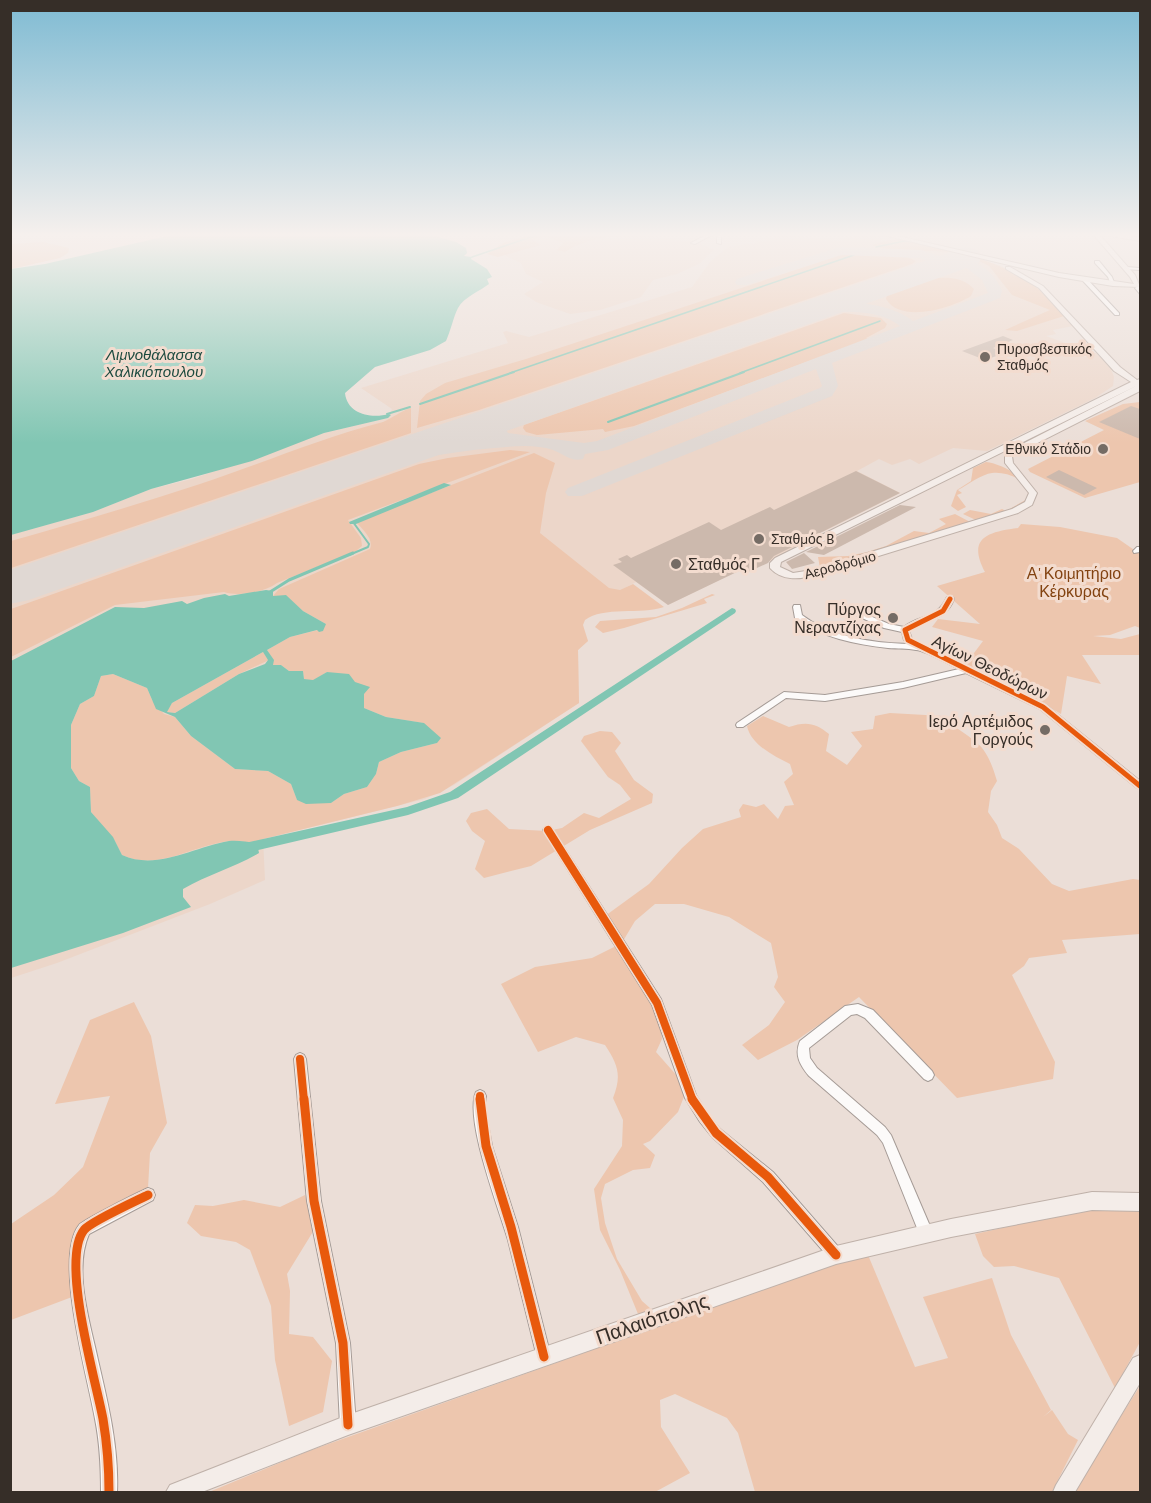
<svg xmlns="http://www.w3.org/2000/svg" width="1151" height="1503" viewBox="0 0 1151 1503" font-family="'PT Sans',sans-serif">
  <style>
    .built { fill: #ecd6c9 }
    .green { fill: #edc6ae }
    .water { fill: #81c6b3; fill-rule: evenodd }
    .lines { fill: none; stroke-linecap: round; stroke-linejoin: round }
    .stream-far2 { stroke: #81c6b3; stroke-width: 1.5 }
    .stream-far1 { stroke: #81c6b3; stroke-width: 2 }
    .stream { stroke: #81c6b3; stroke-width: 3 }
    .canal { fill: #81c6b3; fill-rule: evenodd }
    .taxiway { fill: #e0d8d3; fill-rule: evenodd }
    .runway { fill: #e0d8d3; fill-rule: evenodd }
    .building { fill: #ccb9ad }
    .minor-casing { stroke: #a59b96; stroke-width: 2 }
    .major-casing { stroke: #bfb1a9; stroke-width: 2 }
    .minor { fill: #fcfaf9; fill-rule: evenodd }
    .major { fill: #f4ede9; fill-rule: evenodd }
    .cycleway-far2-casing { stroke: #f3dccf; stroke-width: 9 }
    .cycleway-far1-casing { stroke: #f3dccf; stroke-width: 11 }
    .cycleway-casing { stroke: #f3dccf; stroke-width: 13 }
    .cycleway-far2 { stroke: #e8590c; stroke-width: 5 }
    .cycleway-far1 { stroke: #e8590c; stroke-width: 8 }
    .cycleway { stroke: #e8590c; stroke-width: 9 }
    .poi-dot { fill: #756c65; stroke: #f3dccf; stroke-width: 2 }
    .labels { text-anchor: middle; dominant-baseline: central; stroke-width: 6; stroke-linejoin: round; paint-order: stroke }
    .far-poi-label { font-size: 14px; fill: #362e28; stroke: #f3dccf; text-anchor: start }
    .far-street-label { font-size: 14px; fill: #362e28; stroke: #f3dccf }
    .far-water-label { font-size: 15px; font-style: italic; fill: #1c4a3f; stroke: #f3dccf }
    .poi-label { font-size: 16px; fill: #362e28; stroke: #f3dccf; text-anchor: end }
    .park-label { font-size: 16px; fill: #834311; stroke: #f3dccf }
    .street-label { font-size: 16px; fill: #362e28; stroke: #f3dccf }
    .near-street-label { font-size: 20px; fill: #362e28; stroke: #f3dccf }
  </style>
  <rect width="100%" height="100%" fill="#ebded7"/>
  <path class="built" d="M 635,233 L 688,242 L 692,240 L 714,250 L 699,264 L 677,274 L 653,280 L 641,297 L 600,310 L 570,314 L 536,302 L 524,294 L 543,282 L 526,274 L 521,263 L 504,255 L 540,245 L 533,240 L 545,236 L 564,243 L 565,252 L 576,244 L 598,239 L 635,236 Z
    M 864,233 L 882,235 L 880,239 L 885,241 L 905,239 L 1002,266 L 1064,316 L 1073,326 L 1053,330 L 1056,334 L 1046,336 L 1068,344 L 1067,346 L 1079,351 L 1082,357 L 1088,357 L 1086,353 L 1096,353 L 1111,369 L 1114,377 L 1113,386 L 1095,398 L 987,451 L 953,448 L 919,464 L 910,459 L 892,465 L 879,459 L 857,471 L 900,493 L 823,532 L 816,528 L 811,531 L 819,537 L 748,572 L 742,569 L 668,605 L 636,582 L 621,590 L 611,590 L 574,618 L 588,641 L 578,650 L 579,703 L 454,785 L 425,799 L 263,839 L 265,880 L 210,904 L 57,963 L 11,978 L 10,535 L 93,512 L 151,489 L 192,479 L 324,433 L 388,418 L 392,409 L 361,388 L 508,343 L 503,332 L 506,331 L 529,337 L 692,287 L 710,262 L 728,247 L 761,242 L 782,234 L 839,241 Z"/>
  <path class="green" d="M 536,233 L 635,233 L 635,236 C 611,236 586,238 565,252 L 557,250 L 563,243 L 545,236 L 533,240 L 541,245 L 498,257 L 487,254 L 503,243 Z
    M 907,239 C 964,253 1028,265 1064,316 L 1017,331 L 1005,330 L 1050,310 L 1012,295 L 989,266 L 981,262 L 952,252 L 886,249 L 872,245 L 889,240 Z
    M 43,242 L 69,248 L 68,253 L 60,258 L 11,269 L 10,244 Z
    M 844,254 L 907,257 L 916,261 L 912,264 L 479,410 L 417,428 L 420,401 L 426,394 L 445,383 L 526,359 Z
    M 936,278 C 951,277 964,278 974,289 L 971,296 C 952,308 901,324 886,299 L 887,295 Z
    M 844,313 L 881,318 L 887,324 L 885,328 L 866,338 L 868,339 L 634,426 L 605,432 L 603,429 L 537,435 L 526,432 L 523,428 L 524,425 Z
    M 1140,402 L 1140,482 L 1085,498 L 1030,472 L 1028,469 L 1104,430 L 1085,421 L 1123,404 Z
    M 411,408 L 411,433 L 11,568 L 11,541 C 74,523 137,505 200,484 C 261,464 320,438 383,422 C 393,418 400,411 411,408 Z
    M 510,450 L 530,452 L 348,520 L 361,538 L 362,546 L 356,551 L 277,583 C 265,592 239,597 224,592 L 115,605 L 11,657 L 11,609 L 419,464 L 448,458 Z
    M 534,453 L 555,463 L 546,493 L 540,533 L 609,588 L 620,590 L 633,584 L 664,607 C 641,615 603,606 585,620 L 583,625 L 588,641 L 578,650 L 579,703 L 440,793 L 397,806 L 263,839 C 253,846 242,840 231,841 C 194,844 159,872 122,855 L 115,841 L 91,812 L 90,787 L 79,781 L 71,768 L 71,725 L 80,704 L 94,696 L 101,676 L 113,674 L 147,688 L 152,700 L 164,714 L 175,717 L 191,736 L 235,769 L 268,771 L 291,784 L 297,800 L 331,803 L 344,794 L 367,787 L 376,774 L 379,762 L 401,752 L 437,743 L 423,723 L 386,717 L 364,708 C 364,680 350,680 327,672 L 313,681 L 304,679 L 303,671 L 289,671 L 281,665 L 273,665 L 267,650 L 290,637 L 318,630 L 326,624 L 303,611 L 286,596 L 273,596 L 279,589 L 370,549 C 374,539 363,530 356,522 Z
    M 986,462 C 1003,464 1031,479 1031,498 L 1007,512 L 978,521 L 963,514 L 970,510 L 991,514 L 1002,509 L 1006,511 L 1029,498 C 1031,480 1006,471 992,473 C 982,474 967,485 958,490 L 962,493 L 957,495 L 966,507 L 958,511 L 951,506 L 957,490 L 971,481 L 973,468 Z
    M 955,514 L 972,523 L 820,568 L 818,557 L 848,556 L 867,552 L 886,546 L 914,531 L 929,533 L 946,524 L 939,519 Z
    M 1021,524 L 1060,527 L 1117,538 L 1140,554 L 1140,628 L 1135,626 L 1110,635 L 1093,636 L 1121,639 L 1140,634 L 1140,655 L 1082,655 L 1101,684 L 1067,676 L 1061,714 L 1032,697 L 936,653 L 945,650 L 974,653 L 983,641 L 932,627 L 938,619 L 980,624 L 937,586 L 985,572 C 967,538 987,532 1018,528 Z
    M 712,594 L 715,595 L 704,599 L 707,603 L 624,628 L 603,633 L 595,627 L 600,621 L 656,617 L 682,608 Z
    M 263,652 L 269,660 L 239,674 L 175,713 L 166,712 L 172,703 Z
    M 890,713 L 943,716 C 954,728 966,733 977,743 C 988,752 993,768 997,781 L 991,791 L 988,812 L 997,825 L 1002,838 L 1019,849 L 1052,884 L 1069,891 L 1133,879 L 1140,880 L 1140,934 L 1062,940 L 1067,953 L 1029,958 L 1024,966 L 1012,975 L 1055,1062 L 1053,1079 L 957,1098 L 859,997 L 797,1040 L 758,1060 L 742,1045 L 769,1025 L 785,1002 L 774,987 L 778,977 L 771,943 L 729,917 L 684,904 L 655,904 L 635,921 L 623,941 L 640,982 L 660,1022 L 662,1039 L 656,1052 L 678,1077 L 685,1094 L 678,1112 L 650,1141 L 643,1144 L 655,1155 L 650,1168 L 633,1170 L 605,1184 L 601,1198 L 605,1223 L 617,1259 L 642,1301 L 667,1323 L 807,1273 L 868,1255 L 915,1367 L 948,1358 L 923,1297 L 992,1278 L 1011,1335 L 1051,1410 L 1043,1417 L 1052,1410 L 1068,1434 L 1078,1440 L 1052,1492 L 755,1492 L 738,1433 L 727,1418 L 675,1394 L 660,1400 L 661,1427 L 690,1473 L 655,1492 L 209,1492 L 306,1452 L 645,1331 L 620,1270 L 600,1230 L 594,1189 L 622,1146 L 623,1120 L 613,1098 C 622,1075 618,1065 605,1045 L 576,1037 L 538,1052 L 501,984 L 535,967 L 592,958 L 616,946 L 605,916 L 649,884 L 682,848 L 703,829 L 741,817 L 739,810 L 743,804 L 756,807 L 764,804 L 778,819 L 785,806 L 794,805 L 784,782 L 793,774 L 790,764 C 774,756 751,745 747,726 L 763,716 L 789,727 C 806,721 816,723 829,734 L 826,751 L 847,765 L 862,746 L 851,732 L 873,729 L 875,716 Z
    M 600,731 L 612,732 L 621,743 L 615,751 L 634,780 L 653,794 L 652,803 L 590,830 L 531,866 L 484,878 L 475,869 L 485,841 L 472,831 L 466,821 L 471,813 L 487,809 L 509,829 L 547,831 L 562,828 L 584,813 L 599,818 L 631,799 L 620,785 L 608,777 L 581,741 L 584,736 Z
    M 134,1002 L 151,1036 L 167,1123 L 150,1153 L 148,1188 C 131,1197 80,1219 74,1236 C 67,1255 69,1277 72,1297 L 11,1320 L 11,1224 L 54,1195 L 83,1167 L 110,1096 L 55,1104 L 90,1020 Z
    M 305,1195 L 314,1230 L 287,1274 L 290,1291 L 289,1334 L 313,1337 L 332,1361 L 323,1412 L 289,1426 L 275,1360 L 271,1306 L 250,1250 L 236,1242 L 201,1236 L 187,1223 L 195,1205 L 213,1206 L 244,1200 L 280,1207 Z
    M 1123,1207 L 1140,1209 L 1140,1342 L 1115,1388 L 1059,1278 L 1014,1266 L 994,1267 L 983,1256 L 975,1234 L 1088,1209 Z
    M 1140,1386 L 1140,1492 L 1075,1492 L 1077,1486 Z"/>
  <path class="water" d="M 180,233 L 425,233 L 456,242 L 466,248 L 467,253 L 464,256 L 472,257 L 471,259 L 487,269 L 492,277 L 487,279 L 489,284 C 480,291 464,297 458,308 C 453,318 451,330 446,341 L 430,350 L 375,367 L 345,393 C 347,414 371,419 389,414 L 391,415 L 388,418 L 324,433 L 252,461 L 151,489 L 93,512 L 11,535 L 11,269 L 45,264 Z
    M 266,590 L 273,591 L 273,596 L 286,595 L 303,611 L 326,624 L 323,631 L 319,632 L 317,630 L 290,637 L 267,650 L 274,660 L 273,665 L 281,665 L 289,671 L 303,671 L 304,679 L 313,680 L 327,672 L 349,674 L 355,682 L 370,687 L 364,694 L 364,708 L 386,717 L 424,723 L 441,738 L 437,743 L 401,752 L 379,762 L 376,774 L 367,787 L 344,794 L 331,803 L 306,804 L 297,800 L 291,784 L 268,771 L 235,769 L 191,736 L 175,717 L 156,709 L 147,688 L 113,674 L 101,676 L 94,696 L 80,704 L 71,725 L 71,768 L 79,781 L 90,787 L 91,812 L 113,837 L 122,855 C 157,871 193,847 229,841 C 238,840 248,842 257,843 L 259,853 C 235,867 207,875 183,889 L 183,897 L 191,907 L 123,933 L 11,968 L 11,661 L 115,607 L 144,608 L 182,601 L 187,604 L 204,598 L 225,594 L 229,596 ZM 263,652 L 268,660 L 265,664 L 239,674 L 175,713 L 167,712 L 172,703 Z"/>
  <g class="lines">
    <path class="stream-far2" d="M 876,247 L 909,240
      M 472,257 L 543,233
      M 510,373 L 854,255
      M 740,373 L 880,321"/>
    <path class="stream-far1" d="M 420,404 L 514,372
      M 387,414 L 410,407
      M 608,422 L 744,372
      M 349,555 L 368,547 L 369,544 L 353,522"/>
    <path class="stream" d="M 270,592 L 289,580 L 353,553"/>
    <path class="canal" d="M 444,483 L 451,485 L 356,524 L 350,524 L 349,522 Z
      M 732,608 L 735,609 L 736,611 L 735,613 L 458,798 L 408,815 L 245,853 L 241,851 L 239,848 L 241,845 L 245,843 L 407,807 L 450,792 Z"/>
    <path class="taxiway" d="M 840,247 L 921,250 L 945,258 L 947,265 L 933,273 L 926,269 L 933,263 L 919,258 L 841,255 L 747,285 L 737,285 L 735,282 L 737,279 Z
      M 970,261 C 985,265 996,276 1002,291 L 1000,298 L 832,363 L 838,386 L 832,396 L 582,496 L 568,496 L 565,492 L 568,488 L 820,388 L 822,386 L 816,369 L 608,450 L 585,454 L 583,459 C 570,462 564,454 553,450 C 544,447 534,446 525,446 C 471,448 418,457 365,471 L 358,469 L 355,465 L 358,461 L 442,442 L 492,436 L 487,429 C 494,416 510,404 525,408 L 528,412 C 522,420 510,420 505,429 L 508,433 L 584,443 L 597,441 L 900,326 C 884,313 858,311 838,312 C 830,312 822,314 814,312 L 812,309 L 814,306 C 843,299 889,302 913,321 L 988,293 L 982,280 L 963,265 Z"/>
    <path class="runway" d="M 966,247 L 978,250 L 982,257 L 978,264 L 29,600 L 10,604 L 10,570 Z"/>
  </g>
  <path class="building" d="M 1003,336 L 1013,340 L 993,348 L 1005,353 L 985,360 L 962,351 Z
    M 1131,406 L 1140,409 L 1140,439 L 1099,422 Z
    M 1059,470 L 1097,488 L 1084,495 L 1046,477 Z
    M 856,471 L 900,493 L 774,556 L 768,563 L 748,572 L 743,569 L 668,605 L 613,565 L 622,562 L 618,559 L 627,555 L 631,558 L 709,522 L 721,530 L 770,507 L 774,510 Z
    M 900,505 L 916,507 L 824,555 L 806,552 Z
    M 804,553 L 815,563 L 792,569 L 786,562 Z"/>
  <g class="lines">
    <g class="minor-casing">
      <path id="minor" d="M 710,233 L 715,233 L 695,244 L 691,243 Z
        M 717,233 L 721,233 L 721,244 L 717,243 Z
        M 1095,261 L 1099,261 L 1112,277 L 1115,285 L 1111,285 L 1108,277 L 1095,263 Z
        M 1126,267 L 1140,268 L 1140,270 L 1124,269 Z
        M 1083,279 L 1087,279 L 1119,313 L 1119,315 L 1115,315 L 1083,281 Z
        M 1140,285 L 1140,294 L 1135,288 Z
        M 1137,547 L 1140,547 L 1140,552 L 1134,553 L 1133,551 Z
        M 947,597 L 953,597 L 954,599 C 947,619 930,619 913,627 L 909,631 L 912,639 L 922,645 L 1046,705 L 1140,781 L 1140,789 L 1137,788 L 1040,709 L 966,673 L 903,688 L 825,701 L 786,698 L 743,727 L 737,727 L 736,725 L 737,723 L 784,692 L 825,695 L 903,682 L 959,669 C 948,664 927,651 916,650 C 907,648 897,649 888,648 C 855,644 822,638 795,618 L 793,607 L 794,605 L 800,605 L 802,615 C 831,637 872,643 909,644 L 904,640 L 902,632 L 884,628 L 851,613 L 852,611 L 858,611 L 889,624 L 904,627 C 921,613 936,621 947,597 Z
        M 548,826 L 551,827 L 661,999 L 696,1095 L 708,1114 L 720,1129 L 773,1172 L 841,1250 L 843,1255 L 841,1260 L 836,1262 L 831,1260 L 763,1182 L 712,1137 L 700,1122 L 685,1098 L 652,1005 L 545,833 L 543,830 L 545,827 Z
        M 858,1004 L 873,1010 L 932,1071 L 934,1075 L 932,1079 L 928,1081 L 924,1079 L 865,1018 L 857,1014 L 851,1015 L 809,1048 L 810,1058 L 817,1068 L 885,1127 L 891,1135 L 933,1233 L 931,1238 L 926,1240 L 921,1238 L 883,1143 L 877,1135 L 809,1076 C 800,1065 794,1055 800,1041 L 845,1006 Z
        M 300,1053 L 304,1055 L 306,1059 L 321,1201 L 350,1343 L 356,1425 L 353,1430 L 348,1433 L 343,1430 L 340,1425 L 336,1343 L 307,1201 L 294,1059 L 296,1055 Z
        M 480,1090 L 484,1092 L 486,1096 L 486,1113 L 492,1146 L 518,1227 L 551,1357 L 549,1362 L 544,1364 L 539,1362 L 537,1357 C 527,1318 518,1279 508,1240 C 499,1209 464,1119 476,1092 Z
        M 148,1188 L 153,1190 L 155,1195 L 153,1200 L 89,1234 C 73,1271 90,1322 98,1360 C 108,1403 119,1448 117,1492 L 101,1492 C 101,1468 100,1444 95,1419 C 88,1378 53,1258 79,1225 C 83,1220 139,1192 148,1188 Z"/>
    </g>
    <g class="major-casing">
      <path id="major" d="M 875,233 L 885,233 L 1059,273 L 1134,284 L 1130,277 L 1092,233 L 1098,233 L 1135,275 L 1140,287 L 1113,286 L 1059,277 Z
        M 1102,233 L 1140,237 L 1140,241 L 1105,235 Z
        M 1006,267 L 1010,267 L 1043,286 L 1120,367 L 1137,380 L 1140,379 L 1140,391 L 1012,456 L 1013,463 L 1037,493 L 1032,505 L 1018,513 L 817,575 C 801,579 783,582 770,568 L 770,563 L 775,558 L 1131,382 L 1114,371 L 1039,288 L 1006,269 ZM 1136,386 L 1005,453 L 1005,463 L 1029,493 L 1025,502 L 1012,509 L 812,570 L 793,573 L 780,567 L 781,562 Z
        M 1092,1192 L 1140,1193 L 1140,1211 L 1092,1210 L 951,1237 L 836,1264 L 348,1435 L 202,1492 L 166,1492 L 170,1485 L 348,1415 L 836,1246 L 951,1219 Z
        M 1140,1355 L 1140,1383 L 1075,1492 L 1053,1492 L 1056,1485 L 1133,1358 Z"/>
    </g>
    <use href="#minor" class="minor"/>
    <use href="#major" class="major"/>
    <g class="cycleway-far2-casing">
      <path id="cycleway-far2" d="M 950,599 L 943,611 L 905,630 L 908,640 L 1043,707 L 1140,786"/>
    </g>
    <g class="cycleway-far1-casing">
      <path id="cycleway-far1" d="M 548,830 L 657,1003 L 693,1101
        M 300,1059 L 304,1101
        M 480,1096 L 480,1101"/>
    </g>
    <g class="cycleway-casing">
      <path id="cycleway" d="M 304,1099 L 314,1201 L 343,1343 L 348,1425
        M 480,1099 L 486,1146 L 511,1227 L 544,1357
        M 692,1099 L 716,1133 L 768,1177 L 836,1255
        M 109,1492 C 109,1467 107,1443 103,1419 C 96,1381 60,1260 84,1230 C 90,1222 136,1201 148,1195"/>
    </g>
    <use href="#cycleway-far2" class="cycleway-far2"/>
    <use href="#cycleway-far1" class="cycleway-far1"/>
    <use href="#cycleway" class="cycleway"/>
  </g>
  <linearGradient id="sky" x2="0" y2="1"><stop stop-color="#7fbbd3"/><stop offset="0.53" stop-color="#f6f0ed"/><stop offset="1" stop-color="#f6f0ed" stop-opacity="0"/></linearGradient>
  <rect width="1151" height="443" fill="url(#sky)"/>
  <g class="poi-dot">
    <circle cx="985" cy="357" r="6"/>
    <circle cx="1103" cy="449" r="6"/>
    <circle cx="759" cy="539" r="6"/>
    <circle cx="676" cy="564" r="6"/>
    <circle cx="893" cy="618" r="6"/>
    <circle cx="1045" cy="730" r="6"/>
  </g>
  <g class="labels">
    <g class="far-poi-label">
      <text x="997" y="349">Πυροσβεστικός<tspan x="997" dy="16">Σταθμός</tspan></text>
      <text x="1091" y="449" text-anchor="end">Εθνικό Στάδιο</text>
      <text x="771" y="539">Σταθμός B</text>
    </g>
    <g class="far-street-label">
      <text transform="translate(840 565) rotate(-15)">Αεροδρόμιο</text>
    </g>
    <g class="far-water-label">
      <text x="154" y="354">Λιμνοθάλασσα<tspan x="154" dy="17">Χαλικιόπουλου</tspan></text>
    </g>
    <g class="poi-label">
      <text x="688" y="564" text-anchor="start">Σταθμός Γ</text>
      <text x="881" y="609">Πύργος<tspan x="881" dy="18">Νεραντζίχας</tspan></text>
      <text x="1033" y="721">Ιερό Αρτέμιδος<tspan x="1033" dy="18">Γοργούς</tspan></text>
    </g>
    <g class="park-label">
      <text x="1074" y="573">Α' Κοιμητήριο<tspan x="1074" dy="18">Κέρκυρας</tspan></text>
    </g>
    <g class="street-label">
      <text transform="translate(990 667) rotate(26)">Αγίων Θεοδώρων</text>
    </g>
    <g class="near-street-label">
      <text transform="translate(652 1319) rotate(-19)">Παλαιόπολης</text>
    </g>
  </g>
  <rect width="1151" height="1503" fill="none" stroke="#362e28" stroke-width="24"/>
</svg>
